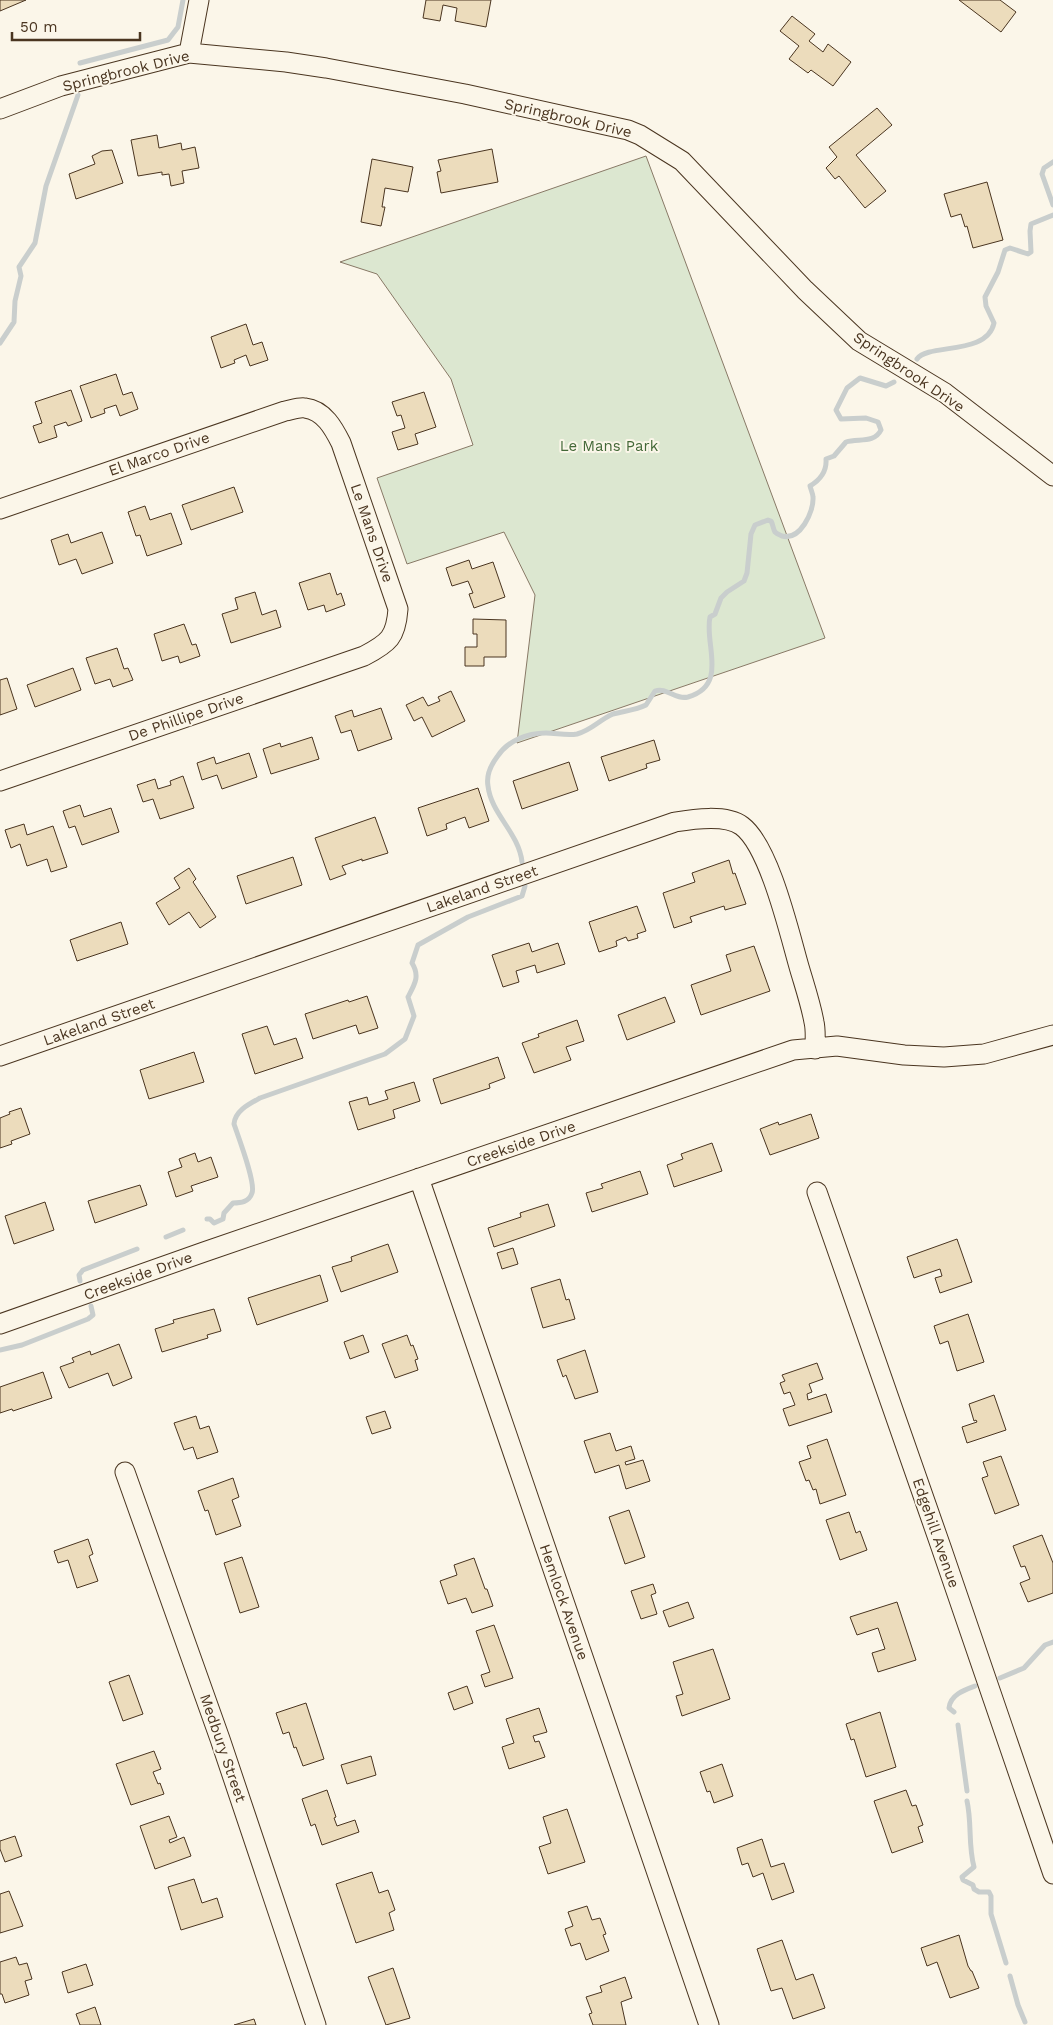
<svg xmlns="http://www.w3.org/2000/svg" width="1053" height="2025" viewBox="0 0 1053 2025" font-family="'Work Sans',sans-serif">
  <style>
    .green { fill: #dce7d0; stroke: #887966 }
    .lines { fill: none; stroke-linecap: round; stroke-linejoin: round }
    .stream { stroke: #c9cecd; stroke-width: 5 }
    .building { fill: #ecdcbc; stroke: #4a3520 }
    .minor-casing { stroke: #4a3520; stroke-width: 21 }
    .minor { stroke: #fbf6e9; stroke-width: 19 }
    .labels { text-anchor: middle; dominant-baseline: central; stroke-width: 4; stroke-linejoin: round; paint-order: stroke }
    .street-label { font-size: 15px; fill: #4a3520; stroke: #fbf6e9 }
    .park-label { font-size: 15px; fill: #436837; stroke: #fbf6e9 }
  </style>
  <rect width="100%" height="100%" fill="#fbf6e9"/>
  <path class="green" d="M 646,156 L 825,638 L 517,743 L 535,595 L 504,532 L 407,564 L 377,478 L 473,445 L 451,379 L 377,274 L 340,262 Z"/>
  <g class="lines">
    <path class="stream" d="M 80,63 L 168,40 L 178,27 L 183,0
      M 1053,162 L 1044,168 L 1042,174 L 1053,205
      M 0,343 L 14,322 L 15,301 L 21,276 L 19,267 L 35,243 L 46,186 L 78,95
      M 917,359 C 928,343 987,356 994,323 L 986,306 L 985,297 L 998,272 L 1005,250 L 1010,248 L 1028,254 L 1031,252 L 1030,231 L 1031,224 L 1053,215
      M 522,862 C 519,833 491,814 488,786 C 486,775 491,765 497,757 C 507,741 527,733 546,733 C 556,733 567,736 577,734 C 592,730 599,720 613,714 C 624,711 636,710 646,705 L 655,691 C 667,687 675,700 688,697 C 729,685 704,644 710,617 L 715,614 L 721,598 L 727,592 L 744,581 L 747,573 L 751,534 L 755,525 L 768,520 L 771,521 C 773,524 773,529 775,532 C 777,534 780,535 782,536 C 800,541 814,512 813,497 C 813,494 811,490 810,486 C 820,480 827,472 826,459 L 834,456 L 846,442 C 858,438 874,444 881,430 L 878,422 L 866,418 L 841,419 L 836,410 L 847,388 L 860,378 L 886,386 L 894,382
      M 207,1219 L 210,1219 L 214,1223 L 223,1219 L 224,1213 L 233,1203 C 241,1203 249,1202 252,1193 C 256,1183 238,1136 234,1124 C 235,1111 249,1104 260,1098 L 385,1054 L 405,1039 L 414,1016 L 408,997 C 415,984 420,976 412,963 L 418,945 L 468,917 L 522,896 L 525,886
      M 166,1237 L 183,1230
      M 80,1281 L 79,1275 L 83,1270 L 137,1249
      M 0,1350 L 22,1345 L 88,1319 L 93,1315 L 91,1306
      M 1000,1678 L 1024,1668 L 1045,1645 L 1053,1642
      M 954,1712 L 949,1708 C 950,1695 964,1690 975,1686
      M 958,1725 L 967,1791
      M 967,1801 C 972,1823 968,1845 974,1867 L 962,1877 L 963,1880 L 973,1885 L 974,1889 L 979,1892 L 989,1892 L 991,1896 L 991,1914 L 1006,1963
      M 1010,1976 L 1018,2005 L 1025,2022"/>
  </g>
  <path class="building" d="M 0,0 L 26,0 L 0,11 Z
    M 426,0 L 491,0 L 486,27 L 455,21 L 457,8 L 443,5 L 440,21 L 423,18 Z
    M 959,0 L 1000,0 L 1016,12 L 1001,32 Z
    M 792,16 L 815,34 L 809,41 L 823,52 L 828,44 L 851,62 L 833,86 L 811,70 L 808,73 L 789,59 L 799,46 L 780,31 Z
    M 877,108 L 892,125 L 856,155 L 886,191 L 865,208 L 839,176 L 835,179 L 826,168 L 837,157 L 829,147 Z
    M 157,135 L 159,148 L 181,143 L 182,150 L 195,147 L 199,168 L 182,171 L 184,183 L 171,186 L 169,174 L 162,175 L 162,172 L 138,176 L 131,140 Z
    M 492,149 L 498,182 L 441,193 L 437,172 L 441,171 L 438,160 Z
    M 112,150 L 123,183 L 76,199 L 69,174 L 95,164 L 92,156 L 102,151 Z
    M 372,159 L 413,167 L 408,192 L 385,188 L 382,207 L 385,207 L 381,226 L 361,222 Z
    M 987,182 L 1003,240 L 973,248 L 967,226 L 965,227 L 961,214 L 951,217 L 944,194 Z
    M 246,324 L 253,345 L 262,342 L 268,360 L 250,366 L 246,355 L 234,360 L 235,363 L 221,368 L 211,337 Z
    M 116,374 L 123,395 L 132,392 L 138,409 L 120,416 L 116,405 L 104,409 L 105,413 L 91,418 L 80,386 Z
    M 71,390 L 82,421 L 68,426 L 66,422 L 54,426 L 57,437 L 39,443 L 33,426 L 42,423 L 35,402 Z
    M 424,392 L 436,427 L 415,434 L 418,444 L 398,450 L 392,432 L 405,428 L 401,415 L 397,416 L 392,402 Z
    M 234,487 L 243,512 L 191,530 L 182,505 Z
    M 145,506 L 150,520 L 171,513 L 182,544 L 147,556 L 140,535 L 136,536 L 128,512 Z
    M 102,532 L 113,563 L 82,574 L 76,559 L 59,565 L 51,540 L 68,534 L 71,543 Z
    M 469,560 L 472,569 L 493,562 L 505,597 L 474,608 L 469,594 L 473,593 L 468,581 L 452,586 L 446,568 Z
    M 330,573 L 337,595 L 341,593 L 345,605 L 326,612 L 324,605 L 308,610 L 299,583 Z
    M 255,592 L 262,615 L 276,610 L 281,627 L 231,643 L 222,614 L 238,609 L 235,598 Z
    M 473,619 L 506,620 L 506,657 L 484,657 L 484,666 L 465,666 L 465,647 L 477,647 L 477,634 L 473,634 Z
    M 184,624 L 192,645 L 196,644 L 200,656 L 180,663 L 178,656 L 162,661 L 154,634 Z
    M 117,648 L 124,669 L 128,668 L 133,680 L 113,687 L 110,679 L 95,684 L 86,658 Z
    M 73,668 L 81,690 L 35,707 L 27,685 Z
    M 7,678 L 17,709 L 0,715 L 0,680 Z
    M 451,691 L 465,721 L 432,737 L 422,717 L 414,721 L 406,705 L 423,697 L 428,706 L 440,701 L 438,697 Z
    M 381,708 L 392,739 L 358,751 L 351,730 L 341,733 L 335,716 L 352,710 L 354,717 Z
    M 312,737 L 319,759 L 271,774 L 263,749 L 280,743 L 281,747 Z
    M 654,740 L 660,760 L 646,764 L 647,768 L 609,781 L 601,757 Z
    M 249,753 L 257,777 L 222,789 L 217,775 L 202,780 L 197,763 L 214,757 L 216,764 Z
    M 569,762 L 578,790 L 522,809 L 513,781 Z
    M 183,776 L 194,808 L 160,819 L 153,799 L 143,802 L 137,785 L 155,779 L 158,789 L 171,785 L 170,781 Z
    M 478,788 L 489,821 L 469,828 L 465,817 L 446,824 L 447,829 L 427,836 L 418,808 Z
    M 80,805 L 84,817 L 111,808 L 119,832 L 82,845 L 75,826 L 69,828 L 63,811 Z
    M 375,817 L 388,853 L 362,861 L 362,859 L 342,866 L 346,874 L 330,880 L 315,838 Z
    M 24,824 L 27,835 L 53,826 L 67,867 L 51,872 L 47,859 L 27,866 L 20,844 L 11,848 L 5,830 Z
    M 293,857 L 302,885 L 246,904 L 237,876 Z
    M 729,860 L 733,874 L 735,873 L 746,904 L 725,910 L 724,906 L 690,917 L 692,922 L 674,928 L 663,893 L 695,882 L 692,873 Z
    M 189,868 L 196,879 L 193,882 L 216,917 L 200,928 L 189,912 L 169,925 L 156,903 L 180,888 L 174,878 Z
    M 637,906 L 646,931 L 637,934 L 638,938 L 628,941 L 626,937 L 616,941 L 617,946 L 599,952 L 589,922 Z
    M 121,922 L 128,944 L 77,961 L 70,940 Z
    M 529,943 L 532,952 L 558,943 L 565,964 L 537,973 L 535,965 L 516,971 L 519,982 L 503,987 L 492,955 Z
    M 754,946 L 770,991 L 701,1015 L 691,985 L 731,971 L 726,955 Z
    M 367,996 L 378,1028 L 359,1034 L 356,1025 L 313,1039 L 305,1014 L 348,1000 L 349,1002 Z
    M 665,997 L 675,1022 L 627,1040 L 618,1015 Z
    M 577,1020 L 584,1041 L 566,1047 L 571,1060 L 534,1073 L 522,1043 L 539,1037 L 538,1034 Z
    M 267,1026 L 274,1045 L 296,1038 L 303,1058 L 255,1074 L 242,1034 Z
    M 194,1052 L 204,1082 L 149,1099 L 140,1070 Z
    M 498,1057 L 505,1078 L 489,1084 L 490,1088 L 441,1104 L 433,1079 Z
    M 414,1082 L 420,1101 L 393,1110 L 395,1118 L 358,1130 L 349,1102 L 367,1097 L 369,1105 L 388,1099 L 385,1091 Z
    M 21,1108 L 30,1134 L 11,1141 L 12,1144 L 0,1148 L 0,1118 L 10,1114 L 9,1112 Z
    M 811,1114 L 819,1138 L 770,1155 L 760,1129 L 778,1122 L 779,1125 Z
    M 712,1143 L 722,1171 L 674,1187 L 667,1165 L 683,1159 L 681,1154 Z
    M 195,1153 L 198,1162 L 211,1157 L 218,1177 L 191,1186 L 193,1191 L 176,1197 L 168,1172 L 182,1167 L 179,1159 Z
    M 640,1171 L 648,1194 L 592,1212 L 586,1193 L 603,1188 L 601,1184 Z
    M 140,1185 L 147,1205 L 95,1223 L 88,1201 Z
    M 45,1202 L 54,1230 L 14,1244 L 5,1216 Z
    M 548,1204 L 555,1226 L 494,1247 L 488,1228 L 521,1217 L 520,1213 Z
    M 957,1239 L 972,1282 L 940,1293 L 935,1278 L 942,1276 L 940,1269 L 914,1278 L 907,1257 Z
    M 388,1244 L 398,1272 L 341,1292 L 332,1267 L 352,1261 L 351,1257 Z
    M 513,1248 L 518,1264 L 502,1269 L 497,1253 Z
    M 320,1275 L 328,1301 L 257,1325 L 248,1298 Z
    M 560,1279 L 566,1300 L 569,1299 L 575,1319 L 543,1328 L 531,1288 Z
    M 214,1309 L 221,1331 L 207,1335 L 208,1338 L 162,1352 L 155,1329 L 174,1323 L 173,1320 Z
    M 968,1314 L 984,1362 L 957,1371 L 948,1341 L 940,1344 L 934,1326 Z
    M 363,1335 L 369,1352 L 350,1359 L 344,1342 Z
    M 407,1335 L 411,1346 L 413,1345 L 418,1359 L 415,1360 L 418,1370 L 395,1378 L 382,1344 Z
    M 119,1344 L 132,1378 L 113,1386 L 108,1373 L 69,1388 L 60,1367 L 74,1362 L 72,1358 L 90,1351 L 91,1355 Z
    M 585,1350 L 598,1392 L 575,1399 L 566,1375 L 563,1377 L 557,1360 Z
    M 817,1363 L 823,1379 L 809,1384 L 812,1392 L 807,1394 L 808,1400 L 826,1394 L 832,1412 L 789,1426 L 783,1409 L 795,1405 L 790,1392 L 784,1394 L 780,1383 L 785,1381 L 782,1375 Z
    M 43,1372 L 52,1398 L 13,1411 L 12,1409 L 0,1413 L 0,1387 Z
    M 994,1395 L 1006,1430 L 967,1443 L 962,1427 L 977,1422 L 976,1420 L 974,1421 L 969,1404 Z
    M 385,1411 L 391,1428 L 372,1434 L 366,1417 Z
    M 196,1416 L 200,1429 L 209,1426 L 218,1452 L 197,1459 L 193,1447 L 184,1450 L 174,1423 Z
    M 610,1433 L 616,1451 L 631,1446 L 635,1459 L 625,1462 L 626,1465 L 643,1460 L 650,1481 L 626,1489 L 619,1465 L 595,1473 L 584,1441 Z
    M 827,1439 L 846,1495 L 820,1504 L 816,1489 L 813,1490 L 809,1480 L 806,1481 L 799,1462 L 811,1458 L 807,1446 Z
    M 1001,1456 L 1019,1505 L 995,1514 L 982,1478 L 988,1476 L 983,1462 Z
    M 233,1478 L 239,1497 L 232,1500 L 241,1526 L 216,1535 L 208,1510 L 205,1511 L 198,1491 Z
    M 629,1510 L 645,1557 L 625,1564 L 609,1517 Z
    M 849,1512 L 856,1533 L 860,1531 L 867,1550 L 840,1560 L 826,1520 Z
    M 1042,1535 L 1053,1563 L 1053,1593 L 1028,1602 L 1020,1583 L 1030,1579 L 1025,1566 L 1021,1567 L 1013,1546 Z
    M 88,1539 L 93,1554 L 89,1556 L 98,1581 L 77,1588 L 68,1560 L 58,1563 L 54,1551 Z
    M 242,1557 L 259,1607 L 240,1613 L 224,1563 Z
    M 474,1558 L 485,1589 L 487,1589 L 493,1606 L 472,1613 L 466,1598 L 448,1604 L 440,1581 L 457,1575 L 454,1565 Z
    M 653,1584 L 656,1593 L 651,1595 L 657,1614 L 641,1619 L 631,1591 Z
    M 688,1602 L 694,1618 L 669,1627 L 663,1611 Z
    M 897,1602 L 916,1660 L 878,1672 L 872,1653 L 885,1649 L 878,1628 L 857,1635 L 850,1617 Z
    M 494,1625 L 513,1678 L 485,1687 L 481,1675 L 490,1672 L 476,1631 Z
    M 713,1649 L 730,1699 L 682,1716 L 676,1696 L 683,1694 L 673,1662 Z
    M 129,1675 L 143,1714 L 123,1721 L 109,1682 Z
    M 467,1686 L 473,1703 L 454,1710 L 448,1693 Z
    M 306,1703 L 324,1759 L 303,1766 L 296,1747 L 294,1748 L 289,1732 L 283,1734 L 276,1713 Z
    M 539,1708 L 547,1732 L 533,1736 L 535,1742 L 539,1741 L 545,1757 L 509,1769 L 502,1747 L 514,1743 L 506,1719 Z
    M 880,1712 L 896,1767 L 866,1777 L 854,1739 L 851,1740 L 846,1724 Z
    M 154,1751 L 161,1769 L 153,1772 L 158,1784 L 160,1783 L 164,1794 L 131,1805 L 116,1764 Z
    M 371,1756 L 376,1775 L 347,1784 L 341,1765 Z
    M 722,1764 L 733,1796 L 714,1803 L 710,1791 L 707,1792 L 700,1772 Z
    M 327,1790 L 336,1817 L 334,1818 L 337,1826 L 355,1820 L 359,1832 L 322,1845 L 315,1824 L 311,1826 L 302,1799 Z
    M 906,1790 L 912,1806 L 916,1805 L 923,1825 L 918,1827 L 923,1842 L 892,1853 L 874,1801 Z
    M 567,1809 L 585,1862 L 548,1874 L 539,1847 L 551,1843 L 543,1817 Z
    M 169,1816 L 177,1837 L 169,1840 L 170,1843 L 184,1837 L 191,1856 L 155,1869 L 140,1826 Z
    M 15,1836 L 22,1856 L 5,1862 L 0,1849 L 0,1841 Z
    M 762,1839 L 771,1867 L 784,1863 L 794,1892 L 772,1900 L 763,1873 L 753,1877 L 748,1863 L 742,1865 L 737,1848 Z
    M 372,1872 L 379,1893 L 388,1890 L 395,1910 L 389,1913 L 394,1930 L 356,1943 L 336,1884 Z
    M 194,1879 L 202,1903 L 217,1898 L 223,1917 L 181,1930 L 168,1887 Z
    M 9,1891 L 23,1926 L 0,1933 L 0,1894 Z
    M 587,1906 L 592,1920 L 600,1918 L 606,1934 L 603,1935 L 609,1951 L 586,1960 L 580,1943 L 571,1946 L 565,1929 L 573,1926 L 568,1912 Z
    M 959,1935 L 968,1966 L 971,1971 L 972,1971 L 979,1988 L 950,1998 L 937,1962 L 927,1966 L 921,1948 Z
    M 782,1940 L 796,1980 L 813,1974 L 825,2008 L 793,2019 L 782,1988 L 771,1991 L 757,1949 Z
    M 16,1957 L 19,1965 L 27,1963 L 32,1979 L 25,1981 L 29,1995 L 5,2003 L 2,1994 L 0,1994 L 0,1962 Z
    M 86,1964 L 93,1985 L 68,1993 L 62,1972 Z
    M 393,1968 L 410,2018 L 386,2025 L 368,1977 Z
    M 625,1977 L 632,1998 L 621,2002 L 626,2025 L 593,2025 L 589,2014 L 592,2013 L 586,1997 L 602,1992 L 600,1986 Z
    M 95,2007 L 101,2025 L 80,2025 L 76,2014 Z
    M 254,2019 L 256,2025 L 234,2025 Z"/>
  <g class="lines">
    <g class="minor-casing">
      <path id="minor" d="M 189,53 L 199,0
        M 0,109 L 61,86 L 189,53 L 286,62 L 326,68 L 465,94 L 628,130 L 640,135 L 682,161 L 805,290 L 859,341 L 945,393 L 1053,476
        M 0,509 L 285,411 C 291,410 299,407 305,408 C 324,410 334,429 341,443 L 398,609 C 396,637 389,643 364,656 L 0,781
        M 0,1056 L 675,822 C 693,819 726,814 742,826 C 770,847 790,936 800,970 C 805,987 811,1005 814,1022 C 816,1030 815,1040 815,1049
        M 419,1178 L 709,2025
        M 817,1192 L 941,1547 L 1053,1874
        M 0,1324 L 204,1252 L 793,1050 L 837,1046 L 904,1055 L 944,1057 L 984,1054 L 1053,1035
        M 125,1472 L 220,1739 L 316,2025"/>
    </g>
    <use href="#minor" class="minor"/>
  </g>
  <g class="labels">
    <g class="street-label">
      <text transform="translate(126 71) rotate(-14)">Springbrook Drive</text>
      <text transform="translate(568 118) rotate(13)">Springbrook Drive</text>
      <text transform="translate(909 372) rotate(34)">Springbrook Drive</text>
      <text transform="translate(159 454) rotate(-19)">El Marco Drive</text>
      <text transform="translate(372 533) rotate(71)">Le Mans Drive</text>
      <text transform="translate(186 717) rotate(-19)">De Phillipe Drive</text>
      <text transform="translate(482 889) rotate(-19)">Lakeland Street</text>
      <text transform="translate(99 1022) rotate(-19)">Lakeland Street</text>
      <text transform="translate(521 1144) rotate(-19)">Creekside Drive</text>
      <text transform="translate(138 1276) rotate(-20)">Creekside Drive</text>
      <text transform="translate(936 1533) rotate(71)">Edgehill Avenue</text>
      <text transform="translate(564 1602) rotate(71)">Hemlock Avenue</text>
      <text transform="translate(223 1748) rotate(71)">Medbury Street</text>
    </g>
    <g class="park-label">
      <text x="609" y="446">Le Mans Park</text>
    </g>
  </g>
  <path d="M12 32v8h128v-8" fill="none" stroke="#4a3520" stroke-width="2.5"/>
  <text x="20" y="32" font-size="15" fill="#4a3520" stroke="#fbf6e9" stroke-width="4" paint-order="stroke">50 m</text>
</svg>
